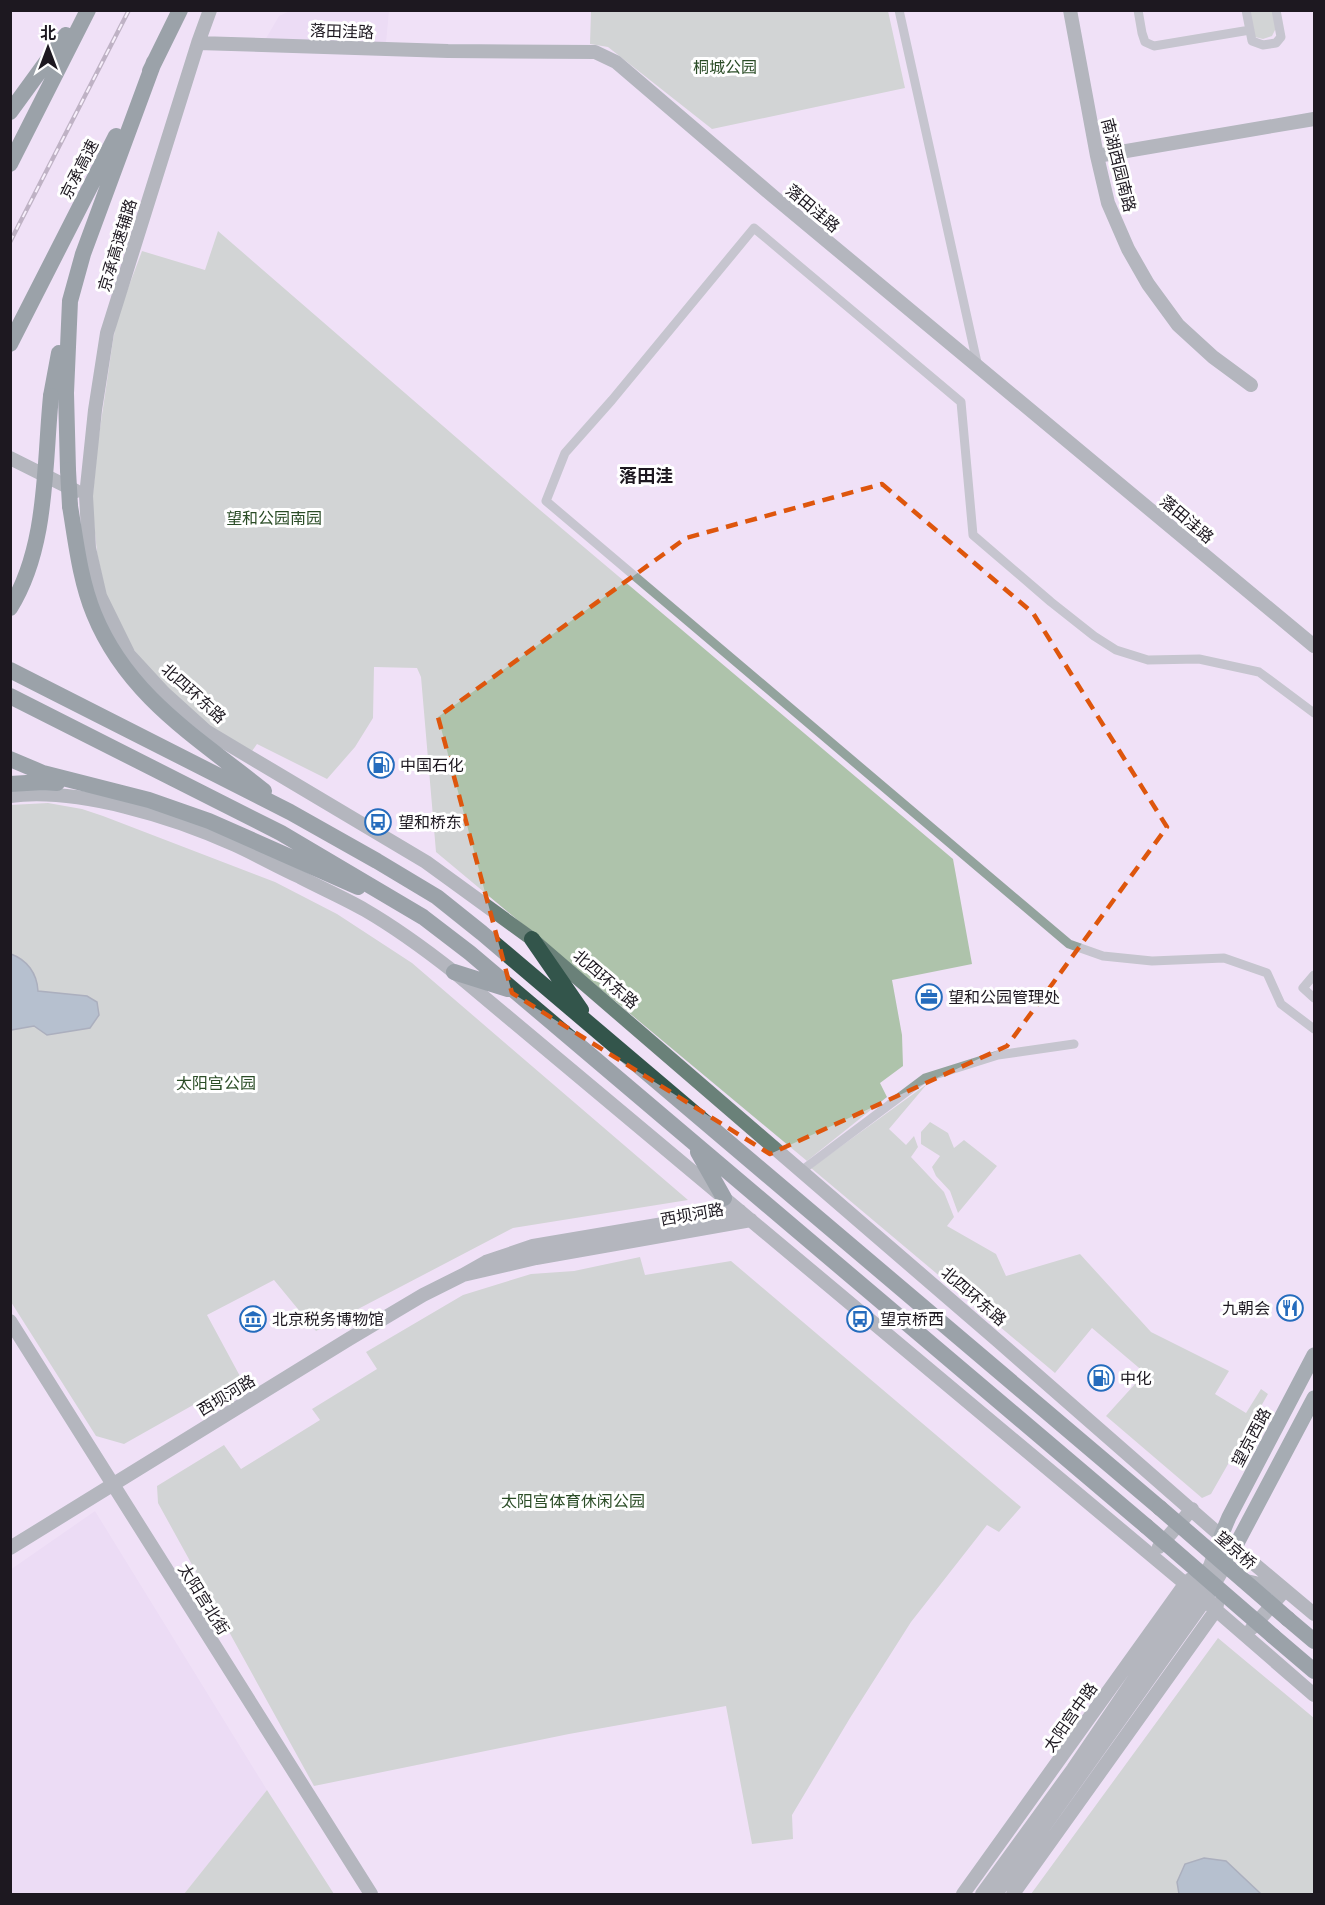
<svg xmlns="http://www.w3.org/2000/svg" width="1325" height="1905" viewBox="0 0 1325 1905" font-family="Mulish,'Noto Sans SC',sans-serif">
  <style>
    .built { fill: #e7d4f1 }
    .green { fill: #aec3ab }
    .water { fill: #70979d; stroke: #577178; stroke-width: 1.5 }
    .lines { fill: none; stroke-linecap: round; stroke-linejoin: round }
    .street { stroke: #93a39d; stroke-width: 9 }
    .secondary { stroke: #6a8179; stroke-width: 14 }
    .primary { stroke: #4c6a60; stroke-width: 15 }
    .highway { stroke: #33554b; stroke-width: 16 }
    .rail-casing { stroke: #837987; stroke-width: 4.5 }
    .rail { stroke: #fff; stroke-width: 2; stroke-dasharray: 7; stroke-linecap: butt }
    .highway-bridge { stroke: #33554b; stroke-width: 16 }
    .marked { fill: none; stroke: #de560d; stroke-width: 4.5; stroke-dasharray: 12 8; stroke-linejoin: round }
    .labels { text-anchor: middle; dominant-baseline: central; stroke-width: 6; stroke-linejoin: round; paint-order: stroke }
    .street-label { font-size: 16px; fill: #1d1820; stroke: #fff }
    .park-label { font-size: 16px; fill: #2b4d27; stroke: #fff }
    .poi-label { font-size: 16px; fill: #1d1820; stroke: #fff; text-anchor: start }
    .neighbourhood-label { font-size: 18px; font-weight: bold; fill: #1d1820; stroke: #fff }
  </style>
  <rect width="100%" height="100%" fill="#f0e1f7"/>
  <path class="built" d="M 290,11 L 389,11 L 386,43 L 265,40 L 279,16 Z
    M 95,1511 L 267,1790 L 184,1894 L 11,1894 L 10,1570 Z"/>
  <path class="green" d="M 591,11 L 888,11 L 905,88 L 712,129 L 608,47 L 590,44 Z
    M 1248,11 L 1273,11 L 1276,28 L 1272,36 L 1263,39 L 1255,37 Z
    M 218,231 L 540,510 L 953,859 L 972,964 L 892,980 L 902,1035 L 903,1066 L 880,1083 L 887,1097 L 807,1161 L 436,852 L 421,677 L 417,668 L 374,667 L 373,718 L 355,747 L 327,779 L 257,744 L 252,751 L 198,719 L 163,689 L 131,646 L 108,603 L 97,553 L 92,503 L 98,442 L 113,340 L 118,315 L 142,251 L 205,270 Z
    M 48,803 L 82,809 L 103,816 L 275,882 L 337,914 L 412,963 L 688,1200 L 513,1228 L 316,1331 L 274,1280 L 207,1315 L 241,1378 L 124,1444 L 96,1436 L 11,1302 L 10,805 Z
    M 927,1084 L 889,1129 L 906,1145 L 914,1136 L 918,1147 L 911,1157 L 944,1192 L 954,1217 L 947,1226 L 996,1254 L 1006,1276 L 1080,1254 L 1151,1332 L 1229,1371 L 1215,1394 L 1246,1413 L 1261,1389 L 1268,1394 L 1211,1494 L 1202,1498 L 1106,1416 L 1145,1373 L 1092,1328 L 1055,1373 L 811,1168 Z
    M 930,1122 L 948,1133 L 954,1148 L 964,1140 L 997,1166 L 958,1213 L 950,1191 L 936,1176 L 932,1167 L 940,1156 L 921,1144 L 921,1132 Z
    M 640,1257 L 645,1275 L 731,1261 L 1021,1507 L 999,1532 L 987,1525 L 911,1622 L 850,1718 L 792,1815 L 793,1839 L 752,1844 L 726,1706 L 569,1734 L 314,1786 L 158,1503 L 157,1486 L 224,1445 L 241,1469 L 320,1420 L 312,1409 L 377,1369 L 366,1352 L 463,1295 L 531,1274 L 574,1271 Z
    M 1218,1638 L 1314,1718 L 1314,1894 L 1031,1894 Z
    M 267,1790 L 334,1894 L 184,1894 Z"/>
  <path class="water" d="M 11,954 C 27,960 37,973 38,991 L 87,996 L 97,1002 L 99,1015 L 90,1028 L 47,1035 L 34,1026 L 11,1030 Z
    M 1204,1858 L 1226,1861 L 1261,1894 L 1179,1894 L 1177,1882 L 1185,1864 Z"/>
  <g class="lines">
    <path class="street" d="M 899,10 L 978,367
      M 1138,10 L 1142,33 L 1145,42 L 1154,46 L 1250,30
      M 1246,10 L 1252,41 L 1263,45 L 1276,43 L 1281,37 L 1276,10
      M 1314,713 L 1259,672 L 1199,659 L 1148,660 L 1116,650 L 1094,636 L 1051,602 L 973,535 L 961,402 L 754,228 L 612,400 L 565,453 L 546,501 L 1069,944 L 1103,956 L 1152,961 L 1224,958 L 1267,973 L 1281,1004 L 1314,1029
      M 1314,975 L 1303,988 L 1314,998
      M 801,1171 L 925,1078 L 998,1055 L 1074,1044"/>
    <path class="secondary" d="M 210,10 L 198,43 L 107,333 L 95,410 L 86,496 L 89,548 L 100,596 L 129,655 L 164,693 L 206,731 L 426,862 L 532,939 L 997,1340 L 1221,1536 L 1314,1614
      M 1070,10 L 1097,156 L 1108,203 L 1128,249 L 1148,284 L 1178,325 L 1213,357 L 1251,385
      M 198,43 L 448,51 L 595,52 L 616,62 L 774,197 L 1314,646
      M 1097,156 L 1314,119
      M 10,458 L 76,491
      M 10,796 C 77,787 174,817 235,845 C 257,855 278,867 300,877 C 321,888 344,898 365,910 C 396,928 426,950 454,972 L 1194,1591 L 1314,1695
      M 740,1211 L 533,1246 L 486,1262 L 463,1275 L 536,1258 L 751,1220
      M 10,1321 L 371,1894
      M 1159,1547 L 1192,1509
      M 10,1548 L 349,1339 L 423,1295 L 463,1275
      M 1242,1580 L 1285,1590 L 1252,1628
      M 963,1894 L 1185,1584 L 1191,1579
      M 982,1894 L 1073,1769 L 1194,1591 L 1210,1566 L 1217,1546
      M 996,1894 L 1205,1600 L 1230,1557
      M 1013,1894 L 1216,1610 L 1217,1604"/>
    <path class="primary" d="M 1221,1536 L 1229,1517 L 1314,1355
      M 1235,1547 L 1314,1398"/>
    <path class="highway" d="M 150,71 L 180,10
      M 10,112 L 66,35
      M 10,164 L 88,10
      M 10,344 L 116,136
      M 51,396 L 59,353
      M 68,470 L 66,393 L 70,301 L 83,254 L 154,62
      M 70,506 C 76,542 80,580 94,614 C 128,697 197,737 264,791
      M 10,670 L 290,812 L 377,861 L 437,897 L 482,933 L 1160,1508
      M 10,696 L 281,833 L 423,917 L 470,953 L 1146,1526
      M 10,759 L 43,773 L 149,800 L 209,821 L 358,887
      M 10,784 L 43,782 L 57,783
      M 532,939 L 581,1010
      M 454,972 L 508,989
      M 698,1152 L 724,1198
      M 1288,1619 L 1314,1641
      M 1273,1636 L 1314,1671"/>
    <g class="rail-casing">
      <path id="rail" d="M 10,242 L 129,10"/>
    </g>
    <use href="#rail" class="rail"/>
    <path class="highway-bridge" d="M 68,470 L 70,506
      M 10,608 C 48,547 44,466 51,396
      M 1160,1508 L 1288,1619
      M 1146,1526 L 1273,1636"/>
  </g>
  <path d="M0 0H1325V1905H0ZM 882,484 L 1033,613 L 1167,827 L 1007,1046 L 770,1154 L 512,993 L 438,717 L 686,538 Z" fill="#f0e1f7" fill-opacity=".55" fill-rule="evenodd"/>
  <path class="marked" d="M 882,484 L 1033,613 L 1167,827 L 1007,1046 L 770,1154 L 512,993 L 438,717 L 686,538 Z"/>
  <defs>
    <g id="fuel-ring" transform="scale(1.35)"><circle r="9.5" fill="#fff" stroke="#256cbd" stroke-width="1.5"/><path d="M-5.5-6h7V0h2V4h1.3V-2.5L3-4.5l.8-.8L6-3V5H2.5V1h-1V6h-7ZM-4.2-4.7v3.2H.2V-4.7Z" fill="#256cbd"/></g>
    <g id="bus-ring" transform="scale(1.35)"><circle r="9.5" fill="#fff" stroke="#256cbd" stroke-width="1.5"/><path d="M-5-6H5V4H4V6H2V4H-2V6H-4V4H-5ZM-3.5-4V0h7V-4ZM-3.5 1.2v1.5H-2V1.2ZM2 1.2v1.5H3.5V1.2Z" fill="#256cbd"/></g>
    <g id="office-ring" transform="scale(1.35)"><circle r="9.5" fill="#fff" stroke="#256cbd" stroke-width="1.5"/><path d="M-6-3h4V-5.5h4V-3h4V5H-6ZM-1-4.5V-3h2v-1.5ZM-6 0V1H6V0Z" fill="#256cbd"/></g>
    <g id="restaurant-ring" transform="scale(1.35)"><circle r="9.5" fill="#fff" stroke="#256cbd" stroke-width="1.5"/><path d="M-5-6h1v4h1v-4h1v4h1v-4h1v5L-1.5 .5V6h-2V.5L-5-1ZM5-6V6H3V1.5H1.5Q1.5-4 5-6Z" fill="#256cbd"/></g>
    <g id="museum-ring" transform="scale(1.35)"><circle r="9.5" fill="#fff" stroke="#256cbd" stroke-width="1.5"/><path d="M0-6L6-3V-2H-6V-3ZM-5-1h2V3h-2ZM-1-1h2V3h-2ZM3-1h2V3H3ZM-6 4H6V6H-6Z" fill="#256cbd"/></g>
  </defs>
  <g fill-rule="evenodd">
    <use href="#fuel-ring" x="381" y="765"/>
    <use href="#bus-ring" x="378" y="822"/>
    <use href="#office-ring" x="929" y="997"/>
    <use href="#restaurant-ring" x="1290" y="1308"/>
    <use href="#museum-ring" x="253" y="1319"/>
    <use href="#bus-ring" x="860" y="1319"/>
    <use href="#fuel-ring" x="1101" y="1378"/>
  </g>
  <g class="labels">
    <g class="street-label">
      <text transform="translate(342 31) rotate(2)">落田洼路</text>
      <text transform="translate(1119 165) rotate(76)">南湖西园南路</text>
      <text transform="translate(79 169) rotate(-63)">京承高速</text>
      <text transform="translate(813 208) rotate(40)">落田洼路</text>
      <text transform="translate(117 245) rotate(-73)">京承高速辅路</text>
      <text transform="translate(1187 519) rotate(40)">落田洼路</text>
      <text transform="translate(194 693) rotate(42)">北四环东路</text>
      <text transform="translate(606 979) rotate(41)">北四环东路</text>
      <text transform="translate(692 1214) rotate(-10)">西坝河路</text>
      <text transform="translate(974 1296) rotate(41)">北四环东路</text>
      <text transform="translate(226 1395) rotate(-31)">西坝河路</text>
      <text transform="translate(1251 1437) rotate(-62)">望京西路</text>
      <text transform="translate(1236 1550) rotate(41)">望京桥</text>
      <text transform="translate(204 1599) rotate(58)">太阳宫北街</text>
      <text transform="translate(1070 1717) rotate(-55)">太阳宫中路</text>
    </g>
    <g class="park-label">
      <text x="725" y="67">桐城公园</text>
      <text x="274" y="518">望和公园南园</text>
      <text x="216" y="1083">太阳宫公园</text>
      <text x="573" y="1501">太阳宫体育休闲公园</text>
    </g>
    <g class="poi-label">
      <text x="400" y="765">中国石化</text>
      <text x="398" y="822">望和桥东</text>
      <text x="948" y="997">望和公园管理处</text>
      <text x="1270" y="1308" text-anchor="end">九朝会</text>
      <text x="272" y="1319">北京税务博物馆</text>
      <text x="880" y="1319">望京桥西</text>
      <text x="1120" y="1378">中化</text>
    </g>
    <g class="neighbourhood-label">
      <text x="646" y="475">落田洼</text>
    </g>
  </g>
  <rect width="1325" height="1905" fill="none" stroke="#1d1820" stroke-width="24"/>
  <g transform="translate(48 48)" stroke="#ffffff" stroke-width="4.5" paint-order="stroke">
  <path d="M0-4.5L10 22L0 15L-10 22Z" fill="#1d1820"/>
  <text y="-9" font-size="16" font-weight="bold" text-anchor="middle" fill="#1d1820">北</text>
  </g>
</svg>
